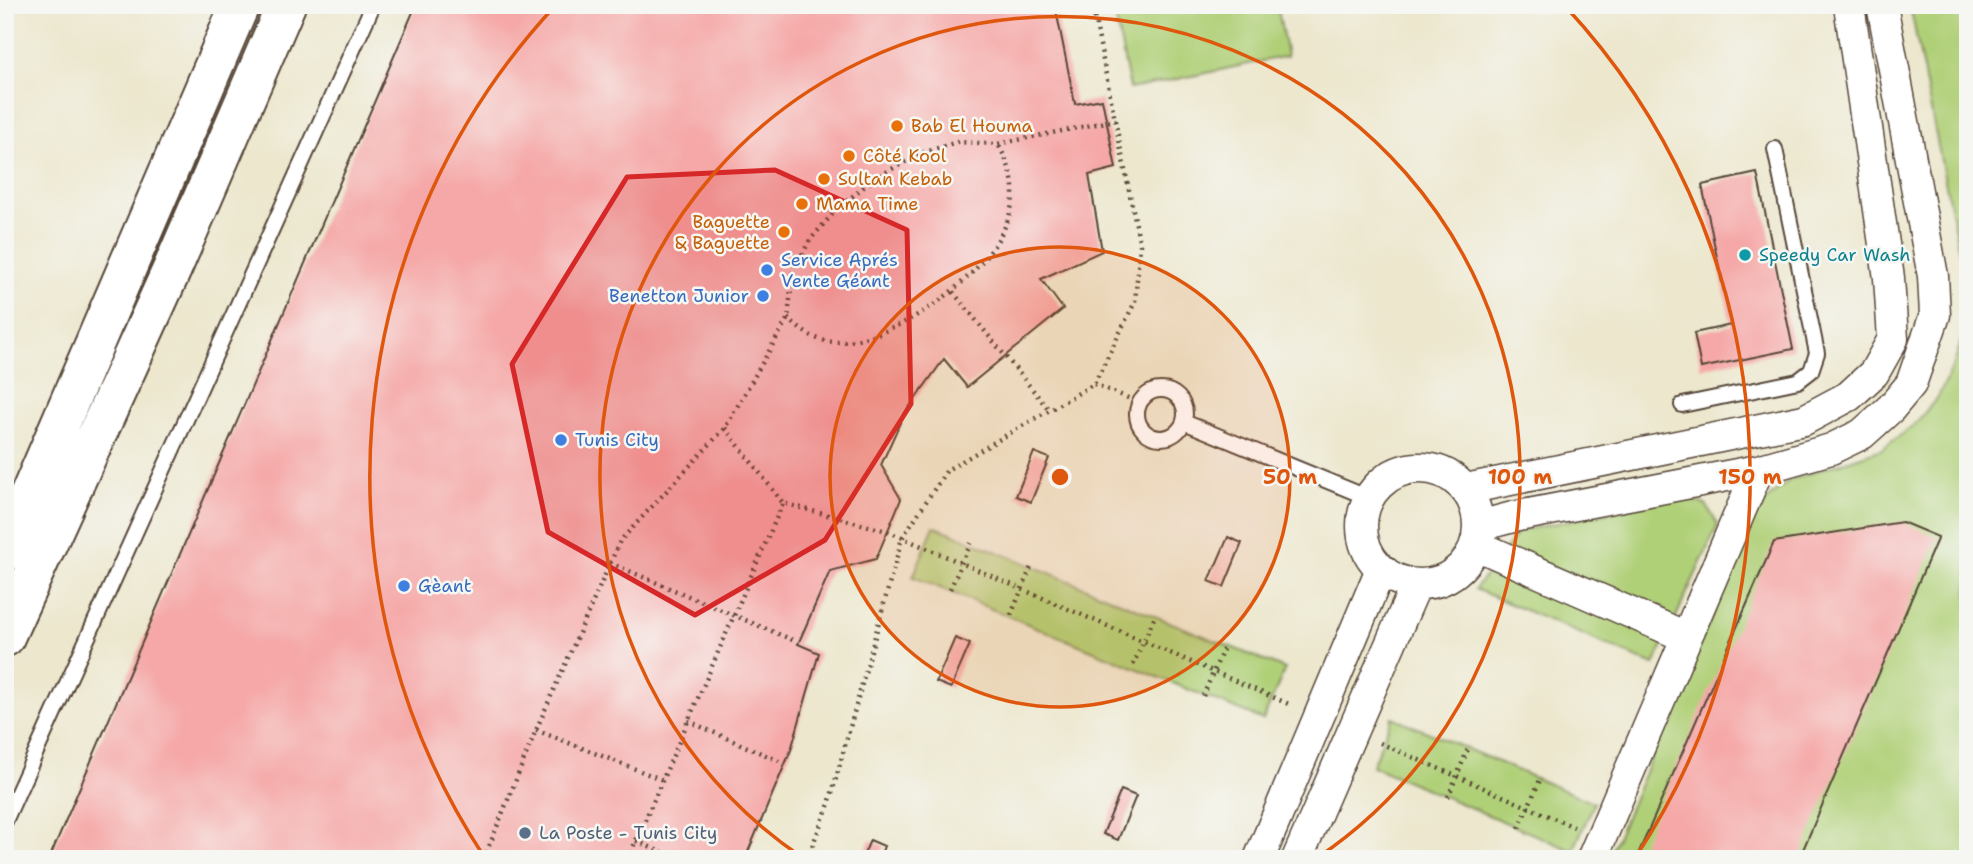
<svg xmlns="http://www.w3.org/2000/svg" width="1973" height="864" viewBox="0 0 1973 864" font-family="'Shantell Sans',sans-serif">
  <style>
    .green { fill: #b0d078; stroke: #767d4b; stroke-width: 2 }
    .building { fill: #f5a8a7 }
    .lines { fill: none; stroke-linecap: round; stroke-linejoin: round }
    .lane-casing { stroke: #564638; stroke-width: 18 }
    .street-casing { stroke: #564638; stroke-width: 33 }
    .secondary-casing { stroke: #564638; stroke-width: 42 }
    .path { stroke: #564638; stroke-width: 4.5; stroke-dasharray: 2 5; stroke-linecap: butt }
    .lane { stroke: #fff; stroke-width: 14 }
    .street { stroke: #fff; stroke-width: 30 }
    .secondary { stroke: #fff; stroke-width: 38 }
    .marked { fill: #d62828; fill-opacity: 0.2; stroke: #d62828; stroke-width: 5; stroke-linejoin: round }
    .ring { fill: none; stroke: #df570d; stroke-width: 3.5 }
    .food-dot { fill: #e8710a; stroke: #f6f6f2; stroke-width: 2.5 }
    .culture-dot { fill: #0f9aa8; stroke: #f6f6f2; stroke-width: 2.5 }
    .shop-dot { fill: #3f7fe0; stroke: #f6f6f2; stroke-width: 2.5 }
    .service-dot { fill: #5c6f8a; stroke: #f6f6f2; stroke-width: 2.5 }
    .labels { text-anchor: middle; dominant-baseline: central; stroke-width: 5; stroke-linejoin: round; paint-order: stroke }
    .food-label { font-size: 18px; fill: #c56008; stroke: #f6f6f2; text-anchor: start }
    .culture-label { font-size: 18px; fill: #0d838f; stroke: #f6f6f2; text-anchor: start }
    .shop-label { font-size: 18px; fill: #366cbe; stroke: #f6f6f2; text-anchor: start }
    .service-label { font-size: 18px; fill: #4e5e75; stroke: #f6f6f2; text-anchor: start }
    .centre { fill: #df570d; stroke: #f6f6f2; stroke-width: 3.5 }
    .ring-label { font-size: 21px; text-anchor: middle; font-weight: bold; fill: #df570d; stroke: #f6f6f2; stroke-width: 5; stroke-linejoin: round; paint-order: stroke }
  </style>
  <rect width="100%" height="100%" fill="#f6f6f2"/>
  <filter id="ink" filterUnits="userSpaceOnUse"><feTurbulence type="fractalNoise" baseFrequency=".0143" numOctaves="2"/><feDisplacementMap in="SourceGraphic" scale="14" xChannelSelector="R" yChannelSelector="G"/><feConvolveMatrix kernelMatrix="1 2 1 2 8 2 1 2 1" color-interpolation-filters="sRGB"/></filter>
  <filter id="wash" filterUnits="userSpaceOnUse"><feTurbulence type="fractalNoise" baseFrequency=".00686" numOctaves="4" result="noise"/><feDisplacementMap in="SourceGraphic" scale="28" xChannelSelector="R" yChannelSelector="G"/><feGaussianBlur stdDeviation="1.57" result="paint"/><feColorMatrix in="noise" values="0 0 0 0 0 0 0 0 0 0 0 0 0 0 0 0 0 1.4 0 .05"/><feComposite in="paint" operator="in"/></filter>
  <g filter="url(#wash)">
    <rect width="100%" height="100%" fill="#ece7cd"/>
    <path class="green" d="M 1113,5 L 1277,5 L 1287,56 L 1130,89 Z
      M 1910,5 L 1968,5 L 1968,859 L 1608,859 L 1754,517 L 1770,497 L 1790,480 L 1882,449 L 1915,424 L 1938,397 L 1954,364 L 1965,329 L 1965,281 Z
      M 1686,496 L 1707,506 L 1718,525 L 1654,665 L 1475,589 L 1519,531 Z
      M 934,526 L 1285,669 L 1263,720 L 913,577 Z
      M 1392,717 L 1594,803 L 1573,851 L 1372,766 Z"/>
    <g id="blocks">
      <path class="building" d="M 416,5 L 1055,5 L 1075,104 L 1102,99 L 1116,168 L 1089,175 L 1102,251 L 1041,279 L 1063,309 L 967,387 L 944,359 L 903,416 L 881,465 L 901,499 L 876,559 L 830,571 L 798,644 L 819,653 L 791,750 L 745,859 L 49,859 Z
        M 1757,173 L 1793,349 L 1701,368 L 1694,333 L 1731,325 L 1702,185 Z
        M 1034,452 L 1049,458 L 1031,502 L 1016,496 Z
        M 1902,522 L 1938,537 L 1799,859 L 1636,859 L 1774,542 Z
        M 1228,537 L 1242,543 L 1224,587 L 1209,581 Z
        M 955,638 L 970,644 L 951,688 L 936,682 Z
        M 1121,790 L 1136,796 L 1118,840 L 1103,834 Z
        M 870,840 L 884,846 L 879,859 L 862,859 Z"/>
    </g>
  </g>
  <g filter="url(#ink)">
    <use href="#blocks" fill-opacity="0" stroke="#564638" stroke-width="2"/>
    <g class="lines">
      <g class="lane-casing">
        <path id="lane" d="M1137 414a24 24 0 1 1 48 0a24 24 0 1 1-48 0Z
          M 1682,405 L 1798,381 L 1811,371 L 1817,353 L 1775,149
          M 1184,422 L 1369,498
          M 5,821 L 373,5"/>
      </g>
      <g class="street-casing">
        <path id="street" d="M1362 526a58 58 0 1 1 116 0a58 58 0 1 1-116 0Z
          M 1466,489 L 1804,420 L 1849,396 L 1874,373 L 1893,339 L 1889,278 L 1849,5
          M 1479,526 L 1513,517 L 1758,470 L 1831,449 L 1862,434 L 1891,408 L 1911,384 L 1935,315 L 1933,276 L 1882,5
          M 1476,545 L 1686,637
          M 1259,859 L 1381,569
          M 1297,859 L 1416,585
          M 1592,859 L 1758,470"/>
      </g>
      <g class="secondary-casing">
        <path id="secondary" d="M 5,552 L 240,5
          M 5,637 L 173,267 L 286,5"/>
      </g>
      <path class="path" d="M 953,292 L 1050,411
        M 788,318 C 801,331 815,341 834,342 C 900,343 1010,264 1013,195 C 1014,175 1007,161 998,144
        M 1094,384 L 1140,403
        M 725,428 L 783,503 L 887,531 L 1291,705
        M 610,563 L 795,641
        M 950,589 L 971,543
        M 1011,615 L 1031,567
        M 1133,665 L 1154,618
        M 1203,696 L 1225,645
        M 688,721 L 779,761
        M 536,730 L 663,780
        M 1380,743 L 1574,827
        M 1448,797 L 1468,749
        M 1519,828 L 1540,780
        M 636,841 L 677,859
        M 484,859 L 536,730 L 620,541 L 725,428 L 788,318 L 793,271 L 810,240 L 836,210 L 873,179 L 922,153 L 957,142 L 998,144 L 1116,120
        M 628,859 L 783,503
        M 807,859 L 829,804 L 902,538 L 947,470 L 1094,384 L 1135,302 L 1140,245 L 1092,5"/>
      <use href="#lane" class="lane"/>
      <use href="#street" class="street"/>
      <use href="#secondary" class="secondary"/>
    </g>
  </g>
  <path class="marked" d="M 775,170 L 907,230 L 911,404 L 825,540 L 695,615 L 548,532 L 512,364 L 627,177 Z"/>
  <circle cx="1060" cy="477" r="230" fill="#df570d" fill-opacity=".12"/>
  <g class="ring">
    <circle cx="1060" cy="477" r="230"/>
    <path d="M803 858A460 460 0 1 1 1317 858"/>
    <path d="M485 858A690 690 0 0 1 555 6M1565 6A690 690 0 0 1 1635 858"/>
  </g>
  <g class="food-dot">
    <circle cx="897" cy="126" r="7"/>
    <circle cx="849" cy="156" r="7"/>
    <circle cx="824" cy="179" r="7"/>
    <circle cx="802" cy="204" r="7"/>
    <circle cx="784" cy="232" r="7"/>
  </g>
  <circle class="culture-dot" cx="1745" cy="255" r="7"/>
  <g class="shop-dot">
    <circle cx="767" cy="270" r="7"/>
    <circle cx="763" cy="296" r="7"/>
    <circle cx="561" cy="440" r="7"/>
    <circle cx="404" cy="586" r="7"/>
  </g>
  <circle class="service-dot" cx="525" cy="833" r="7"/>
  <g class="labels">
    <g class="food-label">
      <text x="911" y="126">Bab El Houma</text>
      <text x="863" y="156">Côté Kool</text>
      <text x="838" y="179">Sultan Kebab</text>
      <text x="816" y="204">Mama Time</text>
      <text x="770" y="222" text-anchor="end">Baguette<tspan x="770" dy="21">&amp; Baguette</tspan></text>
    </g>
    <g class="culture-label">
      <text x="1759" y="255">Speedy Car Wash</text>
    </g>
    <g class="shop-label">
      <text x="781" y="260">Service Aprés<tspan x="781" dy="21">Vente Géant</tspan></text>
      <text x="749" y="296" text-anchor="end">Benetton Junior</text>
      <text x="575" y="440">Tunis City</text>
      <text x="418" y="586">Gèant</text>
    </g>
    <g class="service-label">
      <text x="539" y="833">La Poste - Tunis City</text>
    </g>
  </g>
  <circle cx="1060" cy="477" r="10" class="centre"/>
  <g class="ring-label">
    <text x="1290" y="484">50 m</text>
    <text x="1520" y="484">100 m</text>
    <text x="1750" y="484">150 m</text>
  </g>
  <rect width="1973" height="864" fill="none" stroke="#f6f6f2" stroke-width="28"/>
</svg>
